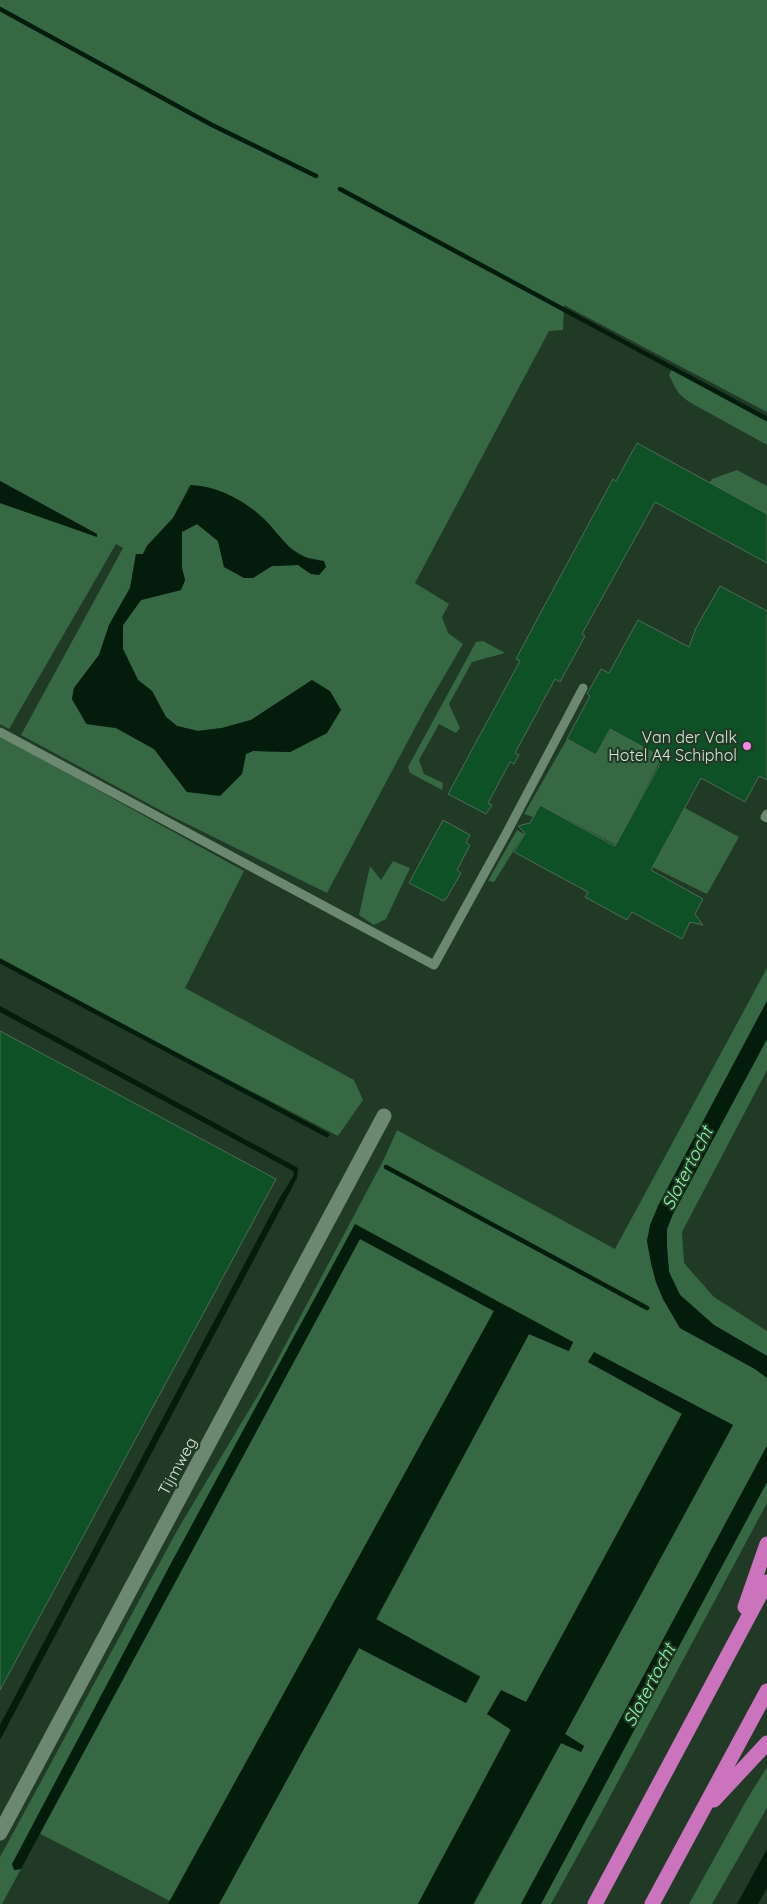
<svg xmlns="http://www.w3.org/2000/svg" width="767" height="1904" viewBox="0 0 767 1904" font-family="Quicksand,sans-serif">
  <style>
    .green { fill: #356843; fill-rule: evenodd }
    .water { fill: #041c0b }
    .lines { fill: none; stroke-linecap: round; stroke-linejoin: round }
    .stream { stroke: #041c0b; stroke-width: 4.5 }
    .building { fill: #0f5127; stroke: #4f6b55 }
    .lane { stroke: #6c8871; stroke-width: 9 }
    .street { stroke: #6c8871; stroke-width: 15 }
    .highway { stroke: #cc73be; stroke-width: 15 }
    .poi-dot { fill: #f987e8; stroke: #203a26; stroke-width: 2 }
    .labels { text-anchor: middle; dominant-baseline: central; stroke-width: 4.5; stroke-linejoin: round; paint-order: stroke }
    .poi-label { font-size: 16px; fill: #d5e4d7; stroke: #203a26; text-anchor: end }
    .street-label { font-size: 16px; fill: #d5e4d7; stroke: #203a26 }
    .water-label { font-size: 18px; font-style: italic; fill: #8df7a8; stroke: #203a26 }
  </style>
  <rect width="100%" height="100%" fill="#203a26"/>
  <path class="green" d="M 0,0 L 767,0 L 767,412 L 564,305 L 563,330 L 549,331 L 415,583 L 449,604 L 442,617 L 448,633 L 463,644 L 425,709 L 327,893 L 171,816 L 21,735 L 123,548 L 116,544 L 9,729 L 0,724 L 0,503 L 97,536 L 97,534 L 0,481 ZM 190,485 L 263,518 L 290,548 L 305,557 L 324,561 L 311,574 L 298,565 L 272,566 L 253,578 L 224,567 L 218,541 L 197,524 L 181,532 L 182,568 L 185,580 L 181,590 L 141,600 L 123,625 L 123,649 L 138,680 L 152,691 L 166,717 L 177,726 L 198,731 L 222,728 L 251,720 L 312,680 L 327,733 L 290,752 L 252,751 L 246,754 L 242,774 L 187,792 L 154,749 L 116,728 L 86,724 L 72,699 L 74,688 L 99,655 L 109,625 L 130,588 L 136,554 L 143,554 L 147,546 L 173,518 Z
    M 672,369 L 767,418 L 767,445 L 691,403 C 677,394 676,389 669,375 Z
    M 737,470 L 767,486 L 767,521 L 707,488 L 712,479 Z
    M 483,641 L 505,653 L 472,662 L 449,704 L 460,728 L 456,733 L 439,724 L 419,760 L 424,774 L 443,783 L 442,790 L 410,773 L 408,767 L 476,642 Z
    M 611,729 L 662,757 L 616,845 L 540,805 L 533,817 L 524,814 L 567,739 L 596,755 Z
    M 0,736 L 244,871 L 185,988 L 354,1080 L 363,1100 L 338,1136 L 156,1042 L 0,958 Z
    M 685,808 L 739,837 L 707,894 L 652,867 Z
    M 517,830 L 524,834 L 494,882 L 488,881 Z
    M 393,861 L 410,868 L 386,919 L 374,925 L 359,915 L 370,866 L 381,880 Z
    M 767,968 L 767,1001 L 658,1206 L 647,1241 L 651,1263 L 656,1282 L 663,1299 L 680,1328 L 755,1369 L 767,1378 L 767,1446 L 521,1904 L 474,1904 L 561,1743 L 581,1752 L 584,1746 L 565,1734 L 733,1425 L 594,1353 L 588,1362 L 682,1413 L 526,1703 L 487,1714 L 511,1729 L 418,1904 L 219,1904 L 359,1648 L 466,1703 L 480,1676 L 376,1620 L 529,1334 L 568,1351 L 573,1342 L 360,1239 L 494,1311 L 170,1901 L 31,1829 L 14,1870 L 21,1869 L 2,1904 L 0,1904 L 0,1857 L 178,1529 L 264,1385 L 384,1159 L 397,1130 L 615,1249 Z
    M 767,1039 L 767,1070 L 682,1232 L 684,1263 L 714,1297 L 767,1331 L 767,1356 L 714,1325 L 680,1295 L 669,1272 L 667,1247 L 667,1229 L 672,1216 Z
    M 767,1482 L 767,1503 L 598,1819 L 551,1904 L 541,1904 Z
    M 767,1767 L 767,1808 L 712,1904 L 689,1904 L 746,1801 Z"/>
  <path class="water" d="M 0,481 L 97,534 L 97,537 L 0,503 Z
    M 191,485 C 217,486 244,500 263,518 C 277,531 287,550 305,557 C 311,560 318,560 324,561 L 326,567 L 319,575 L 311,574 L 298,565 L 272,566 L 253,578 L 244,578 L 224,567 L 218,541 L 197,524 L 182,532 L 182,568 L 185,580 L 181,590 L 141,600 L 123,625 L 123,649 L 138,680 L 152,691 L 166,717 L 177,726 L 198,731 L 222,728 L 251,720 L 312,680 L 330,691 L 341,710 L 327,733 L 290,752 L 253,751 L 246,754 L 242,774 L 220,796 L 187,792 L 154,749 L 116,728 L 87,724 L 72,699 L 74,688 L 99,655 L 109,625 L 130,588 L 136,554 L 143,554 L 147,546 L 173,518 Z
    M 767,1001 L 767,1039 L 672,1216 L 667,1229 L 667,1247 L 669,1272 L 680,1295 L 714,1325 L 767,1356 L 767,1378 L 755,1369 L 680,1328 L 663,1299 L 656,1282 L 651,1263 L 647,1241 L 650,1225 L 658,1206 Z
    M 0,1006 L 298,1168 L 297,1178 L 0,1740 L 0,1725 L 279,1199 L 294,1175 L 293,1171 L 0,1012 Z
    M 355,1224 L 573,1342 L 569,1351 L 529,1334 L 376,1619 L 480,1677 L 466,1703 L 359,1648 L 219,1904 L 168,1904 L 494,1311 L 360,1239 L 21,1869 L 14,1870 L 12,1864 L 169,1567 Z
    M 594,1352 L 733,1425 L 565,1734 L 584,1746 L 581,1752 L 561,1743 L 473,1904 L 418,1904 L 511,1730 L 487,1714 L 501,1690 L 526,1702 L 682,1414 L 588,1362 Z
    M 767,1446 L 767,1482 L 541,1904 L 521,1904 Z
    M 767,1849 L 767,1888 L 758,1904 L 737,1904 Z"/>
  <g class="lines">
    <path class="stream" d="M 0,9 L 212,125 L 316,176
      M 340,189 L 767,419
      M 0,961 L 327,1135
      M 386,1167 L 647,1308"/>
  </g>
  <path class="building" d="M 637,443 L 767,514 L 767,563 L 655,502 L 582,634 L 585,636 L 560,682 L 555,679 L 515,753 L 519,755 L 514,764 L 510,762 L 488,803 L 492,805 L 486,814 L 448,794 L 520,661 L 516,659 L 541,612 L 613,479 L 616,481 Z
    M 720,586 L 767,611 L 767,780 L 759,776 L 745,802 L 701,778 L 651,870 L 703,899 L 695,914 L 703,925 L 690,922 L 682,939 L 632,912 L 627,920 L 585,897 L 588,892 L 514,852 L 525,833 L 518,826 L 530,823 L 540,805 L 615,846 L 663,758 L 610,729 L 596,755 L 567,739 L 590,696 L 587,694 L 601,669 L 609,673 L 638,620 L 689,647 L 696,628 Z
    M 443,820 L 470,835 L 466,843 L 470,845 L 457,870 L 461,873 L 446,899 L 445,899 L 444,901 L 409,883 Z
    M 0,1031 L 276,1179 L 0,1690 Z"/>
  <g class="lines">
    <path class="lane" d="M 0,732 L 434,965 L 506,834 L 583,688
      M 767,814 L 765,817 L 767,818"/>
    <path class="street" d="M 0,1833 L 384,1116"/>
    <path class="highway" d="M 745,1607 L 767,1544
      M 714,1800 L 767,1743
      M 595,1904 L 767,1582
      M 652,1904 L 767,1691"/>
  </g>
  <circle class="poi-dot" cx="747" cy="746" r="5"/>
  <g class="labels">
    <g class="poi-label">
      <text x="737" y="737">Van der Valk<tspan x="737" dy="18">Hotel A4 Schiphol</tspan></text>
    </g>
    <g class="street-label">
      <text transform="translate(177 1466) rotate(-62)">Tijmweg</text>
    </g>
    <g class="water-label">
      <text transform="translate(687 1168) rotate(-63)">Slotertocht</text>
      <text transform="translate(649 1685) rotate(-62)">Slotertocht</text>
    </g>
  </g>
</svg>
